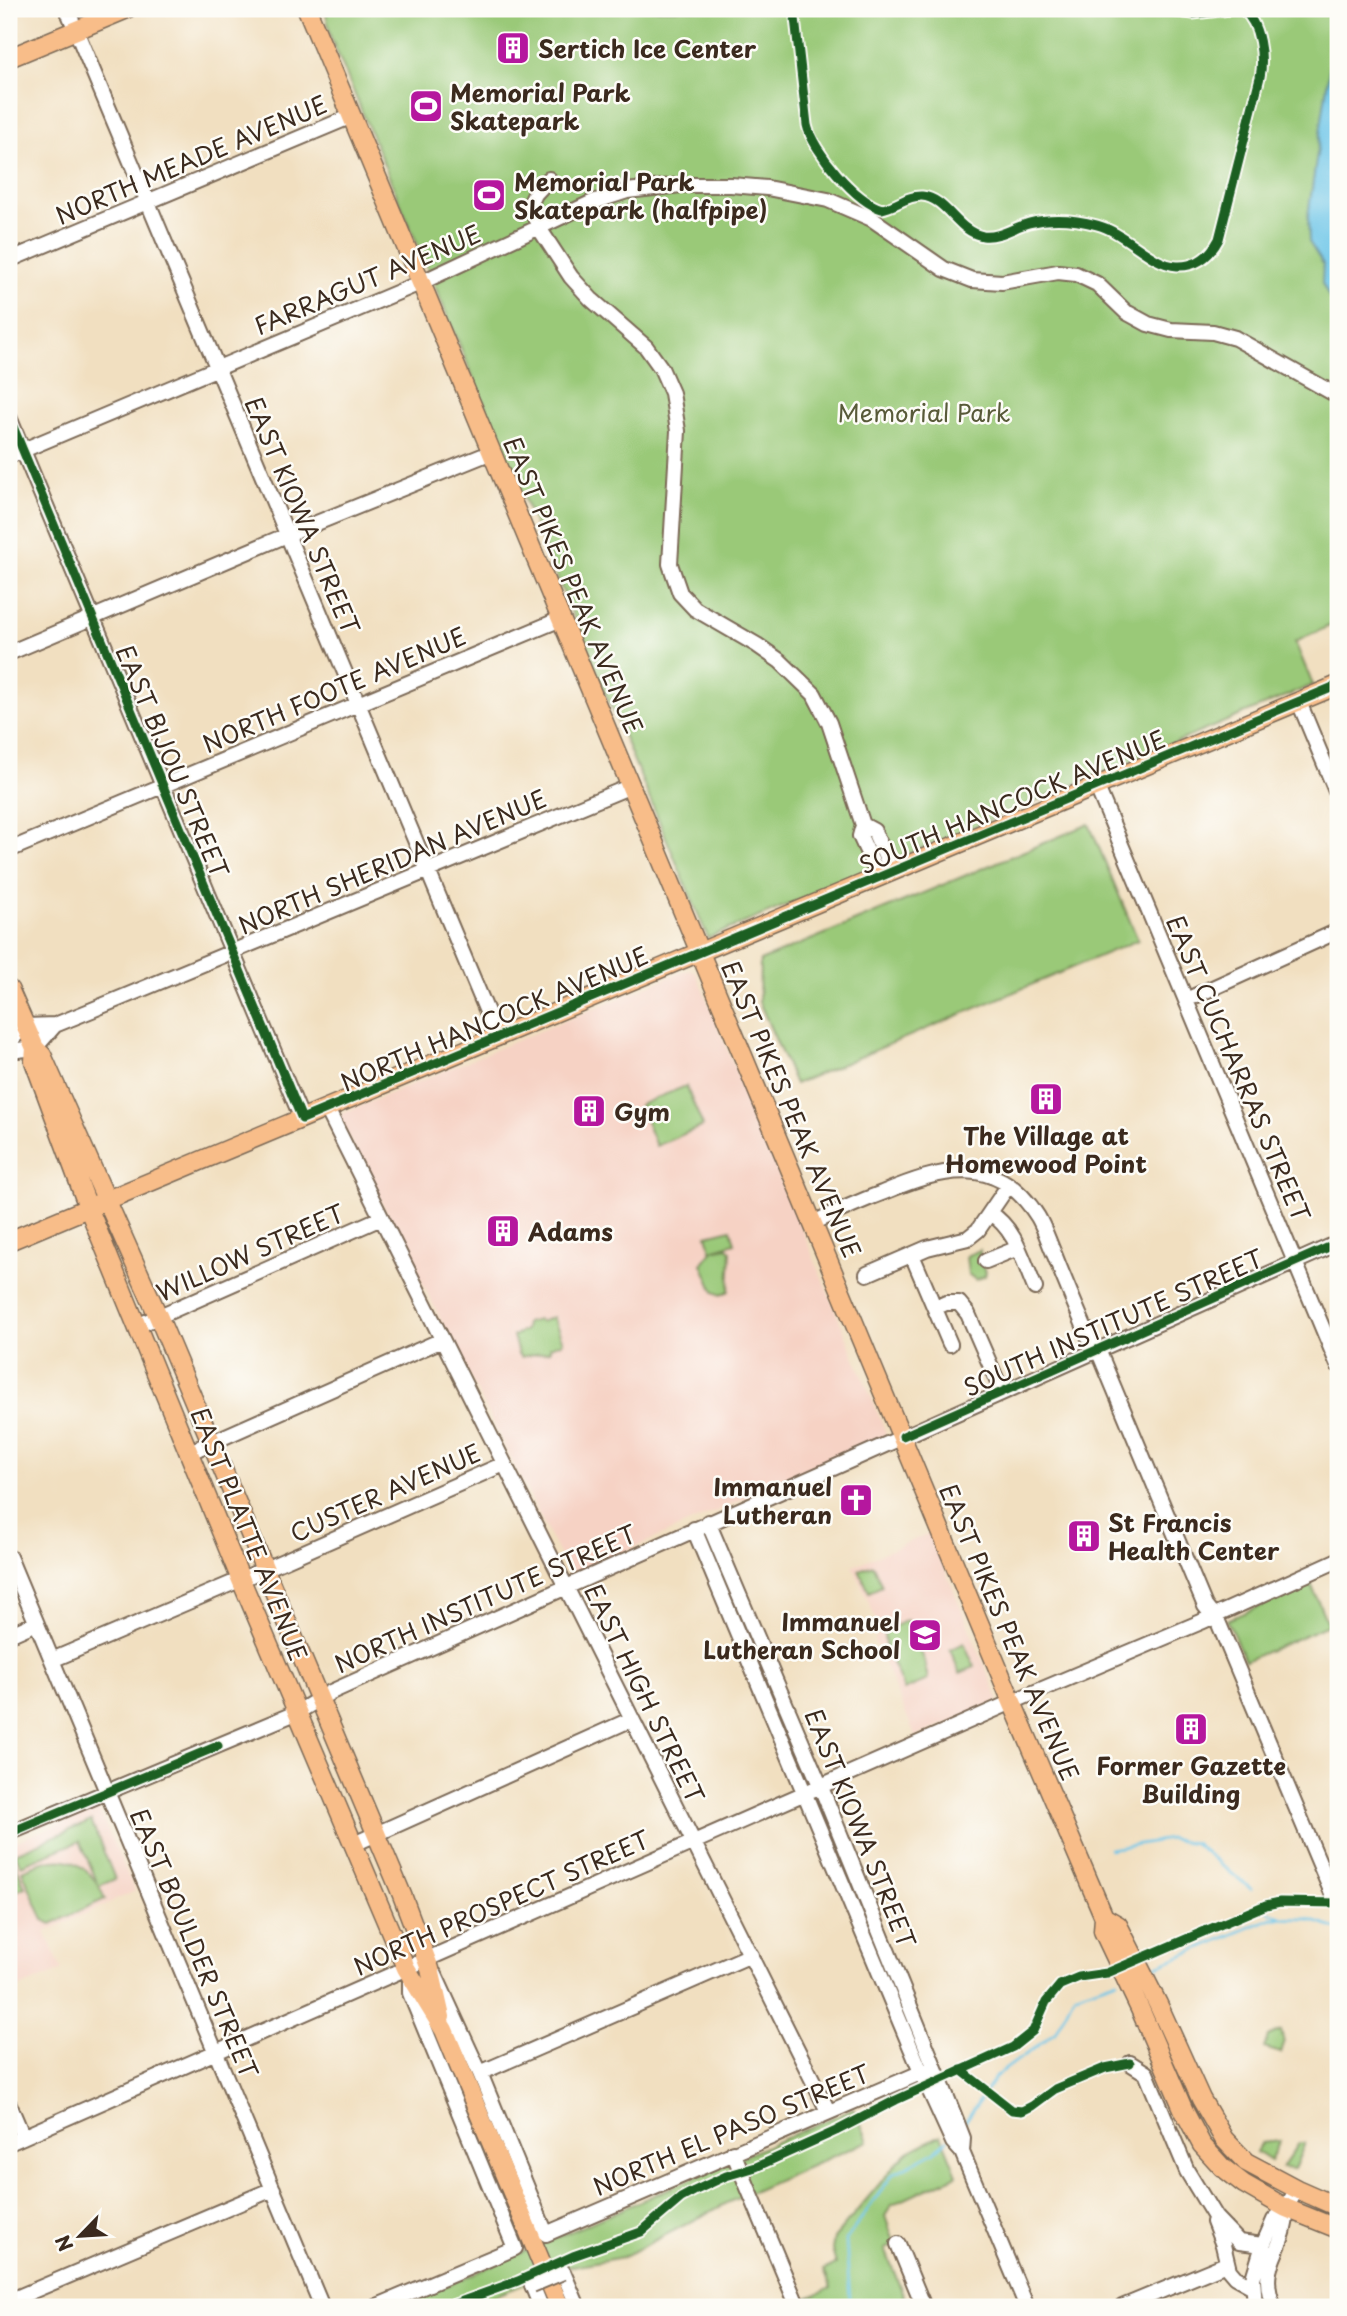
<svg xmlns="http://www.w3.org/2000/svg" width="1347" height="2316" viewBox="0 0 1347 2316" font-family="'Playpen Sans',sans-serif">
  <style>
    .built { fill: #f6d2c4 }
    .green { fill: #9ac978; stroke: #6a7a4b; stroke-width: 2 }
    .water { fill: #6ac5e8; stroke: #527883; stroke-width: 2 }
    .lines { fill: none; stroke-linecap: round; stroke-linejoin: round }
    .stream { stroke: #6ac5e8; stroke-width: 2.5 }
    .minor-casing { stroke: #7b6957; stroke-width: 18 }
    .major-casing { stroke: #7b6957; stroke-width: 21 }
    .minor { stroke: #fff; stroke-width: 14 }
    .major { stroke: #f8bd89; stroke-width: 18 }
    .minor-bridge-casing { stroke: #7b6957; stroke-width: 18; stroke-linecap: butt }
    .minor-bridge { stroke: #fff; stroke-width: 14 }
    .cycleway-casing { stroke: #fdfcf7; stroke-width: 13 }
    .cycleway { stroke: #1b5e20; stroke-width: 9 }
    .labels { text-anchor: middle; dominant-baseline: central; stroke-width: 5; stroke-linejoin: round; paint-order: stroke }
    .poi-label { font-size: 24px; font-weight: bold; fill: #3b2a1e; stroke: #fdfcf7; text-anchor: start }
    .street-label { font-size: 24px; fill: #3b2a1e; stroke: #fdfcf7 }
    .park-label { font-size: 24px; fill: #585a39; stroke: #fdfcf7 }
  </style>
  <rect width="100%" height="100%" fill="#fdfcf7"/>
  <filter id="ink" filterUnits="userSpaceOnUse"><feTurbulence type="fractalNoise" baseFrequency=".0143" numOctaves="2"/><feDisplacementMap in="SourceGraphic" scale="14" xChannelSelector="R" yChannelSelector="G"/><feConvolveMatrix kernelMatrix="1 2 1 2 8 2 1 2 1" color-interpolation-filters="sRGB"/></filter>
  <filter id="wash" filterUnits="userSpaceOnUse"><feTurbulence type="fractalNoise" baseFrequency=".00686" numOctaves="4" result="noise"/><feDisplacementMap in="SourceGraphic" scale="28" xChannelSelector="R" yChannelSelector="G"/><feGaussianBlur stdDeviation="1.57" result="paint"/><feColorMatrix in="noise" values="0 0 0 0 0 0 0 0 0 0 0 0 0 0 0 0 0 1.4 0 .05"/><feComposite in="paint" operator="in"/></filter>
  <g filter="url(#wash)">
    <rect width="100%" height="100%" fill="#f1dfc0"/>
    <path class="built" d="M 692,970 L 696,973 L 886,1433 L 883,1437 L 570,1576 L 339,1118 L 341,1114 L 684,971 Z
      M 930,1533 L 998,1698 L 997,1702 L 916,1737 L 874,1640 L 881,1631 L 853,1566 Z
      M 98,1808 L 135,1891 L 45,1932 L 62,1970 L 9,1992 L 9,1844 Z"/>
    <path class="green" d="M 325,9 L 1338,9 L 1338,622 L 1295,642 L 1313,685 L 708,938 L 331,38 Z
      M 1089,824 L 1138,940 L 795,1084 L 759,1002 L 760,961 Z
      M 686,1086 L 703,1126 L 656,1146 L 639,1105 Z
      M 731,1229 L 735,1243 L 711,1250 L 707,1235 Z
      M 728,1247 L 731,1251 L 729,1291 L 721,1295 L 714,1292 L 702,1264 L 713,1250 Z
      M 980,1250 L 980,1261 L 986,1272 L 985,1276 L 976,1280 L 968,1274 L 966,1256 Z
      M 553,1317 L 563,1342 L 550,1347 L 550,1351 L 521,1357 L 518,1354 L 513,1336 L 525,1330 L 526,1323 L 538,1320 L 540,1322 Z
      M 873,1565 L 882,1586 L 869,1592 L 859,1570 Z
      M 1311,1584 L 1328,1625 L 1245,1661 L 1227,1620 Z
      M 907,1620 L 924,1659 L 928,1680 L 904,1690 L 885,1647 L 884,1631 Z
      M 964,1643 L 975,1667 L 960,1673 L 950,1650 Z
      M 91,1821 L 115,1879 L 99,1886 L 105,1899 L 52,1924 L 43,1920 L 22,1870 C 56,1856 74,1852 98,1884 L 80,1841 L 21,1865 L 15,1853 Z
      M 13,1859 L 25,1887 L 9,1894 L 9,1861 Z
      M 1281,2031 L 1284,2043 L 1281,2053 L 1264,2048 L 1268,2037 Z
      M 854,2108 L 868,2141 L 729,2202 L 623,2257 L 567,2267 L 467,2307 L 397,2307 Z
      M 941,2135 L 957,2175 L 892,2205 L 885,2216 L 895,2245 L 885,2249 L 908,2307 L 811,2307 L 807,2298 L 831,2288 L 824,2270 L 836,2264 L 832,2250 L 834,2238 L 897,2163 L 908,2152 Z
      M 1280,2141 L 1270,2161 L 1256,2152 L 1261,2143 Z
      M 1299,2143 L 1305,2143 L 1294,2169 L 1282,2168 Z"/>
    <path class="water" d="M 1338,9 L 1338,305 L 1330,299 L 1322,283 L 1323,264 L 1309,242 L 1308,216 Z"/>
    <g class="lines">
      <path class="stream" d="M 1109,1849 L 1169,1839 L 1194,1843 L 1251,1889
        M 1267,1911 L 1284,1918
        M 1147,1970 L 1272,1918 L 1306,1919 L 1338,1929
        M 963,2125 L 996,2076 L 1055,2033 L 1074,1995 L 1117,1980
        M 850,2300 L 846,2240 L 893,2174 L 934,2152 L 948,2139"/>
    </g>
  </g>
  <g filter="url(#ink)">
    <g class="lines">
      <g class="minor-casing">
        <path id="minor" d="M 67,9 L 498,1038
          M 549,179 L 535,194 L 530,205 L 539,228 L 571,277 L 591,299 L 646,347 L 661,368 L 672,393 L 678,431 L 670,564 L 680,593 L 695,609 L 757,645 L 780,661 L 814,694 L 829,723 L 863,825
          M 9,260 L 352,116
          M 9,417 L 302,1119
          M 9,456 L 420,283 L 593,202 L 627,191 L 681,185 L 731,185 L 767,188 L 828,200 L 872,219 L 944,269 L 972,280 L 1002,282 L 1058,272 L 1076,274 L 1097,284 L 1126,312 L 1148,324 L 1171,330 L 1213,332 L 1235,338 L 1338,396
          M 9,653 L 287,535 L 492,452
          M 1299,702 L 1338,796
          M 1097,787 L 1338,1365
          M 9,850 L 561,619
          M 879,877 L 860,836 L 863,825 L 874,831 L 892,871
          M 1186,1000 L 1338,931
          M 9,1042 L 25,1026 L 55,1025 L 92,1010 L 631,786
          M 9,1051 L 35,1048 L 55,1025
          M 327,1109 L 828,2111
          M 990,1213 C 1016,1229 1023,1261 1035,1288
          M 813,1223 C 836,1212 858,1202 882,1193 C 940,1169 997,1151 1038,1217 C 1045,1229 1049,1243 1055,1256 C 1066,1284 1078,1312 1090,1340 L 1101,1357 L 1205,1606 L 1219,1624 L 1332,1893 L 1338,1891
          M 912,1255 L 950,1344
          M 986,1261 L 1018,1248
          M 867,1274 L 927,1248 L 968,1238 L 978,1230 L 1008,1186
          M 935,1308 L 946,1303 L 959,1303 L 968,1314 L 1002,1392
          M 137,1326 L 381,1218
          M 190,1452 L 442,1340
          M 708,1522 L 825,1797 L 954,2115 L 963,2138 L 962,2152
          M 694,1529 L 921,2072 L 953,2142 L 962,2152 L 1027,2307
          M 9,1557 L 322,2307
          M 9,1635 L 36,1623
          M 52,1660 L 263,1570 L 504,1464
          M 9,1833 L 298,1712 L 331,1692 L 1338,1243
          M 354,1844 L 632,1719
          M 435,1975 L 480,2073 L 546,2234 L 934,2067
          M 1130,2063 L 1146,2073 L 1187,2171 L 1215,2217 L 1239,2242 L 1263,2245 L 1271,2265
          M 480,2073 L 751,1955
          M 9,2104 L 23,2137
          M 9,2143 L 1012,1702 L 1201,1622 L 1338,1560
          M 733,2152 L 798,2307
          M 1214,2222 L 1223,2245 L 1229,2270 L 1235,2277 L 1253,2287
          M 898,2244 L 924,2307
          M 563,2272 L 578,2307
          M 532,2285 L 541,2307
          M 9,2301 L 273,2189
          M 375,2307 L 515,2248 L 410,1993 L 410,1976
          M 1122,2307 L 1226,2264
          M 1255,2307 L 1253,2278 L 1263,2245 L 1274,2220 L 1286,2208 L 1297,2189
          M 1274,2307 C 1255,2262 1288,2251 1286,2208"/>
      </g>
      <g class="major-casing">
        <path id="major" d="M 307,9 L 1012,1702 L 1104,1917 L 1103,1931 L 1140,2009 L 1184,2111 L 1202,2145 L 1222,2167 L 1244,2184 L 1286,2208 L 1338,2229
          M 9,58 L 127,9
          M 9,989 L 35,1048 L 42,1055 L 159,1318 L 402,1895 L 430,1969 L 441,2017
          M 35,1048 L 34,1061 L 88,1207 L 241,1580 L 406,1968 L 444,2030 L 560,2307
          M 9,1241 L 1338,685
          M 1104,1917 L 1118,1925 L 1158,2004 L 1201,2099 L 1224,2139 L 1246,2162 L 1297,2189 L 1338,2207"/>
      </g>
      <use href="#minor" class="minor"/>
      <use href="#major" class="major"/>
      <g class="minor-bridge-casing">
        <path id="minor-bridge" d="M 532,2285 L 563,2272"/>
      </g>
      <use href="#minor-bridge" class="minor-bridge"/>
      <g class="cycleway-casing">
        <path id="cycleway" d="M 794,9 L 807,125 C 812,150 857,203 882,209 C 895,207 908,195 922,196 C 947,198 957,232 983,236 C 999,238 1014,227 1029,223 C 1052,217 1075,219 1097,225 C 1125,232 1151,265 1177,266 C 1197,267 1210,256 1219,239 L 1260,77 C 1264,58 1260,23 1243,10 L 1231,10 L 1193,14 L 1155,9
          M 9,417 L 302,1119 L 1338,685
          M 903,1436 L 1338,1243
          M 9,1833 L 218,1746
          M 961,2070 L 1012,2110 L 1022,2111 L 1032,2106 L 1055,2089 L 1105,2068 L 1130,2063
          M 446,2307 L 518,2281 L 573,2256 L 641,2232 L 681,2198 L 694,2191 L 726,2176 L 756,2167 L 836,2131 L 896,2100 L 1013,2047 L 1033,2031 L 1046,2002 L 1060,1985 L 1079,1977 L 1107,1973 L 1266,1905 L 1280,1902 L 1338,1903"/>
      </g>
      <use href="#cycleway" class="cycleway"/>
    </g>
  </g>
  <defs>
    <g id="building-square" transform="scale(1.75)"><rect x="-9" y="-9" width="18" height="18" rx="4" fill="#b5179e" stroke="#fdfcf7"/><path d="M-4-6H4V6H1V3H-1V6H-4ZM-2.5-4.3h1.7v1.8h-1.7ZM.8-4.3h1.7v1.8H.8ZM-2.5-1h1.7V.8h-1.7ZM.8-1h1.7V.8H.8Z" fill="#fff"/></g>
    <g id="stadium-square" transform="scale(1.75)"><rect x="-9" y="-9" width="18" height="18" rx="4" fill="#b5179e" stroke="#fdfcf7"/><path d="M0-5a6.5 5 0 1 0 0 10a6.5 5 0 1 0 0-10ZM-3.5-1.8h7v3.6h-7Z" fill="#fff"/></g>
    <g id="church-square" transform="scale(1.75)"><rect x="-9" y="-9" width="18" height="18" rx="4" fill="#b5179e" stroke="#fdfcf7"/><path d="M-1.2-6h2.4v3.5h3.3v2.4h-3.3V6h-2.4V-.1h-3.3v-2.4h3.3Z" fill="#fff"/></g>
    <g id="school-square" transform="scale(1.75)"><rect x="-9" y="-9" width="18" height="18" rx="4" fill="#b5179e" stroke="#fdfcf7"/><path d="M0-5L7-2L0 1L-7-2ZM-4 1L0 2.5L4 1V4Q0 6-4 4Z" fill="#fff"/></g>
  </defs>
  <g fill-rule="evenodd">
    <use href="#building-square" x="513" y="48"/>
    <use href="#stadium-square" x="426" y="106"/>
    <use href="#stadium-square" x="489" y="195"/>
    <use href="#building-square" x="1046" y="1099"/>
    <use href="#building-square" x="589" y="1111"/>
    <use href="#building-square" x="503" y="1231"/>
    <use href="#church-square" x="856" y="1500"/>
    <use href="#building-square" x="1084" y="1536"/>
    <use href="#school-square" x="925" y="1635"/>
    <use href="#building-square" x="1191" y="1729"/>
  </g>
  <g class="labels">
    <g class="poi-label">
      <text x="538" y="48">Sertich Ice Center</text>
      <text x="450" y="92">Memorial Park<tspan x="450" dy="28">Skatepark</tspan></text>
      <text x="514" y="181">Memorial Park<tspan x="514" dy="28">Skatepark (halfpipe)</tspan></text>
      <text x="614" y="1111">Gym</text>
      <text x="1046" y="1135" text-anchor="middle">The Village at<tspan x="1046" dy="28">Homewood Point</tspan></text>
      <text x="528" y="1231">Adams</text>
      <text x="832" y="1486" text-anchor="end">Immanuel<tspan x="832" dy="28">Lutheran</tspan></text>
      <text x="1108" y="1522">St Francis<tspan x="1108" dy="28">Health Center</tspan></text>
      <text x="900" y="1621" text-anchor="end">Immanuel<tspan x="900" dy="28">Lutheran School</tspan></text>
      <text x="1191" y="1765" text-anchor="middle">Former Gazette<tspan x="1191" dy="28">Building</tspan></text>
    </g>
    <g class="street-label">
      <text transform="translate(191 159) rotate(-23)">NORTH MEADE AVENUE</text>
      <text transform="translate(367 279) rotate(-23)">FARRAGUT AVENUE</text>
      <text transform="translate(303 515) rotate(67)">EAST KIOWA STREET</text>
      <text transform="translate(574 585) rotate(67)">EAST PIKES PEAK AVENUE</text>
      <text transform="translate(334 689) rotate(-23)">NORTH FOOTE AVENUE</text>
      <text transform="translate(173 761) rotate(67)">EAST BIJOU STREET</text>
      <text transform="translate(1012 801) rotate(-23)">SOUTH HANCOCK AVENUE</text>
      <text transform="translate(392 861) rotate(-23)">NORTH SHERIDAN AVENUE</text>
      <text transform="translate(494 1018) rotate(-23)">NORTH HANCOCK AVENUE</text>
      <text transform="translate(1239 1068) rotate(67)">EAST CUCHARRAS STREET</text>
      <text transform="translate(792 1109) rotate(67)">EAST PIKES PEAK AVENUE</text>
      <text transform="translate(250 1252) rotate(-24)">WILLOW STREET</text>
      <text transform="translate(1113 1322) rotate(-24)">SOUTH INSTITUTE STREET</text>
      <text transform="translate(385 1492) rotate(-24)">CUSTER AVENUE</text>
      <text transform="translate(250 1534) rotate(68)">EAST PLATTE AVENUE</text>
      <text transform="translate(485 1598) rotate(-24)">NORTH INSTITUTE STREET</text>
      <text transform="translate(1010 1632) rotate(67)">EAST PIKES PEAK AVENUE</text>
      <text transform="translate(645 1693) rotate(64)">EAST HIGH STREET</text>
      <text transform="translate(861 1828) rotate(68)">EAST KIOWA STREET</text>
      <text transform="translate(501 1902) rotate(-24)">NORTH PROSPECT STREET</text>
      <text transform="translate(195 1943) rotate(67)">EAST BOULDER STREET</text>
      <text transform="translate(731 2129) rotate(-23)">NORTH EL PASO STREET</text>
    </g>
    <g class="park-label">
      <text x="924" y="412">Memorial Park</text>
    </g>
  </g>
  <rect width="1347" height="2316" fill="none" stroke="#fdfcf7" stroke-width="35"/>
  <g transform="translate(80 2236) rotate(245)" stroke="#fdfcf7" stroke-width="5" paint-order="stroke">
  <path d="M0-5L12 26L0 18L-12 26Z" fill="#3b2a1e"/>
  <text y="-10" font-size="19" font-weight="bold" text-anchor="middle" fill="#3b2a1e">N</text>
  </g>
</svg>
